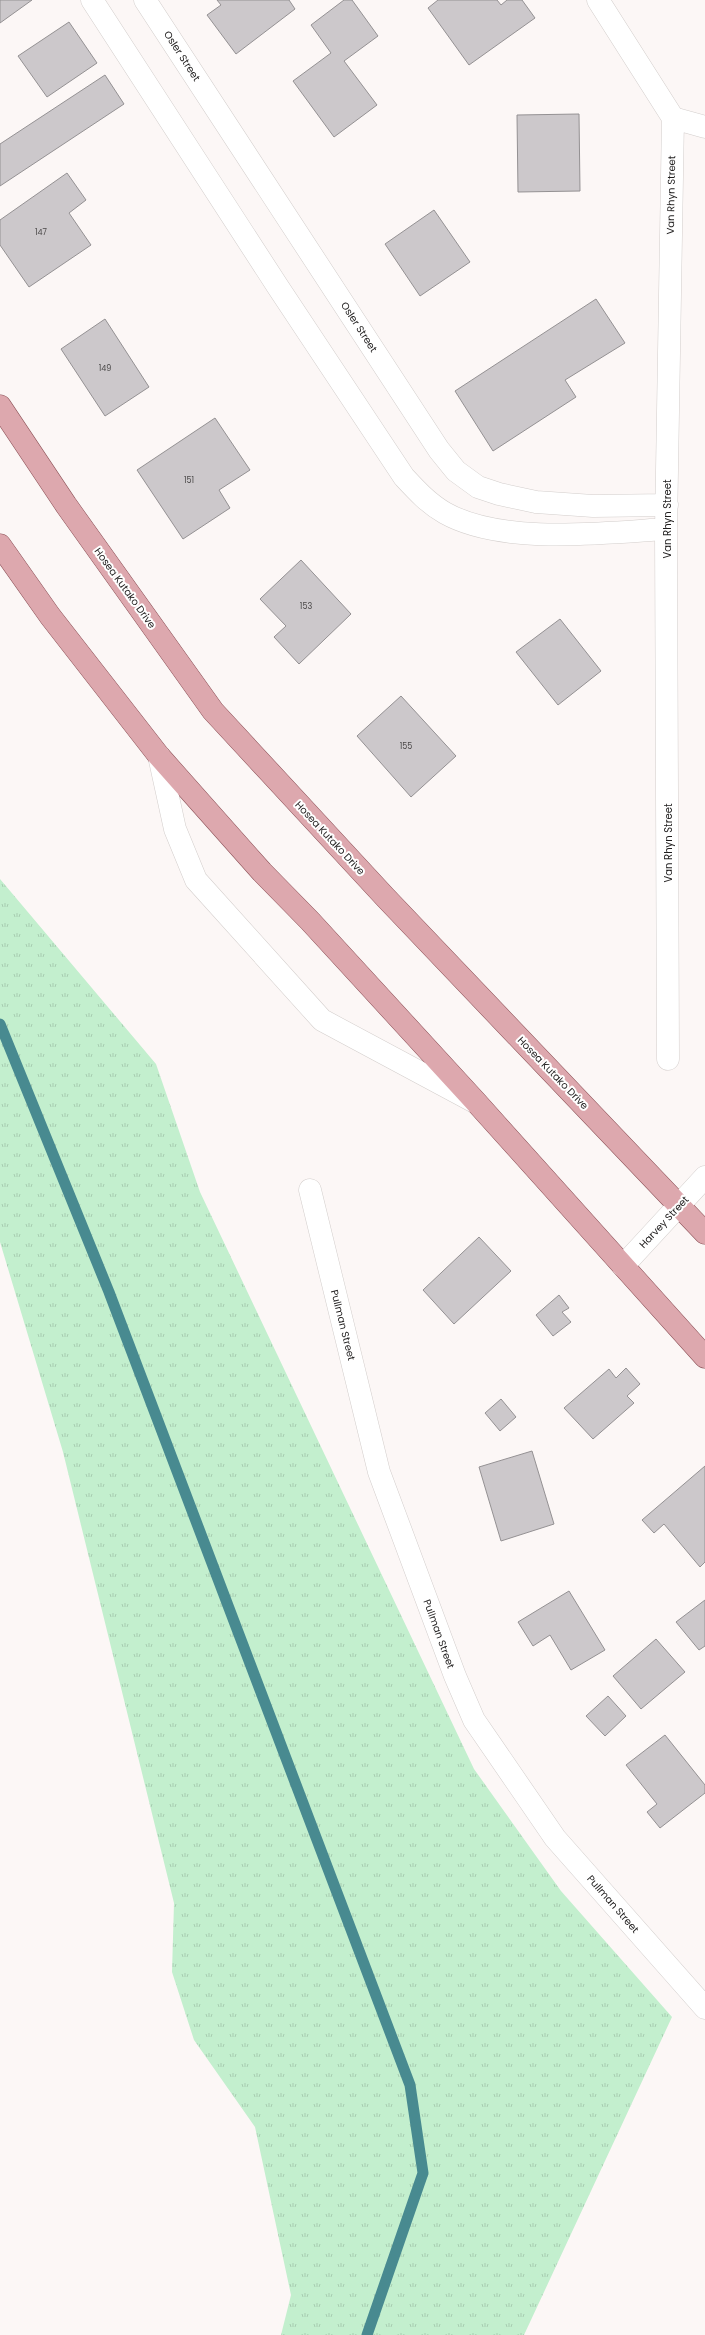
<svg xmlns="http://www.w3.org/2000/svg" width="705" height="2335" viewBox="0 0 705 2335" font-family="Poppins,sans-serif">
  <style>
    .grass { fill: url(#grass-tufts) }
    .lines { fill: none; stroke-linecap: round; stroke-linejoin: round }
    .stream { stroke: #488a90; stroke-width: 11 }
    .building { fill: #ccc8cb; stroke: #949193 }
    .minor-casing { stroke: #d3cecc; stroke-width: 23 }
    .major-casing { stroke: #8c5258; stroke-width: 23 }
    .minor { stroke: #fff; stroke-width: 22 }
    .major { stroke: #dda8ae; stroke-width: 22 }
    .labels { text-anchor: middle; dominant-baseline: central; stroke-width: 4; stroke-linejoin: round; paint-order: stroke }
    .number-label { font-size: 8px; fill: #4a4848 }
    .street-label { font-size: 10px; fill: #1f1d1d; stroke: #fff }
  </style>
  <defs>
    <pattern id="grass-tufts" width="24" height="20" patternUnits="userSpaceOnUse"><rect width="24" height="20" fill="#c3efce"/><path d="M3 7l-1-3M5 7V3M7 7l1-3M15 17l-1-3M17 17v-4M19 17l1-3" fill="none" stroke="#a7ccb0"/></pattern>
  </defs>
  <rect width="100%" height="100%" fill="#fcf7f6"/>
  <path class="grass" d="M 0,879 L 156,1064 L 200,1192 L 474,1769 L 561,1891 L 672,2017 L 524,2335 L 281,2335 L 291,2295 L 255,2127 L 194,2040 L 172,1972 L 174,1903 L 63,1452 L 0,1242 Z"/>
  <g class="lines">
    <path class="stream" d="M 0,1024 L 109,1292 L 410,2085 L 423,2173 L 367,2335"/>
  </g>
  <path class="building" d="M 0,0 L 32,0 L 0,23 Z
    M 217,0 L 289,0 L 295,9 L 236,54 L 207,15 L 221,5 Z
    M 344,0 L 352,0 L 378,36 L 344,61 L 377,105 L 334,137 L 293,81 L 331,53 L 311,25 Z
    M 438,0 L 497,0 L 501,5 L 507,0 L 522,0 L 535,18 L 469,65 L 428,8 Z
    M 69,22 L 97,63 L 47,97 L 18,56 Z
    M 105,75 L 124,104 L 0,186 L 0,144 Z
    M 579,114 L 580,191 L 518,192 L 517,115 Z
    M 67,173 L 86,200 L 69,213 L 91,245 L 29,287 L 0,245 L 0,220 Z
    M 434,210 L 470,262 L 420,296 L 385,244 Z
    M 596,299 L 625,343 L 565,380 L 576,397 L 493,451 L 455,391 Z
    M 105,319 L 149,387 L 105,416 L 61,349 Z
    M 215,418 L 250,470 L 219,490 L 230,508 L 183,539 L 137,470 Z
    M 301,560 L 351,614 L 299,664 L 274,637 L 286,626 L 260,599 Z
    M 560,619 L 601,671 L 558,705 L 516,652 Z
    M 401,696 L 456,756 L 411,797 L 357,736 Z
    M 479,1237 L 511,1271 L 454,1324 L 423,1290 Z
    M 559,1295 L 569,1308 L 562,1312 L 571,1322 L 553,1336 L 536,1315 Z
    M 626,1368 L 640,1384 L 627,1396 L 634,1403 L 593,1439 L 564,1408 L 609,1369 L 616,1378 Z
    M 501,1399 L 516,1417 L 500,1431 L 485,1413 Z
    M 532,1451 L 554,1524 L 501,1541 L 479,1467 Z
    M 705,1466 L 705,1562 L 700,1567 L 664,1524 L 654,1533 L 642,1520 Z
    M 569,1591 L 605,1650 L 571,1670 L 550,1635 L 533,1646 L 518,1622 Z
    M 705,1600 L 705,1646 L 699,1650 L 676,1622 Z
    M 656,1639 L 685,1672 L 641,1709 L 613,1676 Z
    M 608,1696 L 626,1716 L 605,1736 L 586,1716 Z
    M 665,1735 L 705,1785 L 705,1793 L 660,1828 L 647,1812 L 657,1804 L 626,1765 Z"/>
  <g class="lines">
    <g class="minor-casing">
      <path id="minor" d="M 92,0 L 278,287 L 404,477 C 417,491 429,504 445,513 C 502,545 603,533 666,529
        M 145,0 L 439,450 L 456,471 L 478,487 L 499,494 L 536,502 L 593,506 L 667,505
        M 598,0 L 673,118 L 666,529 L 668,1059
        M 673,118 L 705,127
        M 159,756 L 175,829 L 196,880 L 322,1020 L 475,1102
        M 310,1190 L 379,1472 L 455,1676 L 474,1720 L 555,1838 L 705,2008
        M 623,1266 L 705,1177"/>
    </g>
    <g class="major-casing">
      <path id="major" d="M 0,406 L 66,505 L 213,711 L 385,897 L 705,1233
        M 0,545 L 50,616 L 159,756 L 262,872 L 310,921 L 476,1102 L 705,1357"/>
    </g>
    <use href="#minor" class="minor"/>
    <use href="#major" class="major"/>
  </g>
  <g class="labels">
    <g class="number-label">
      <text x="41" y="232">147</text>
      <text x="105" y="368">149</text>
      <text x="189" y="480">151</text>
      <text x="306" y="606">153</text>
      <text x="406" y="746">155</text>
    </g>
    <g class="street-label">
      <text transform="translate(182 56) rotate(57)">Osler Street</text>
      <text transform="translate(671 195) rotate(-89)">Van Rhyn Street</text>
      <text transform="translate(359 327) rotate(57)">Osler Street</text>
      <text transform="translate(667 519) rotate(-90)">Van Rhyn Street</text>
      <text transform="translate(125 588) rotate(54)">Hosea Kutako Drive</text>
      <text transform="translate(330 838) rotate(47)">Hosea Kutako Drive</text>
      <text transform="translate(668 843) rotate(-90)">Van Rhyn Street</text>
      <text transform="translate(553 1073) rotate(46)">Hosea Kutako Drive</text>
      <text transform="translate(664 1222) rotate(-47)">Harvey Street</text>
      <text transform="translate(343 1325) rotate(76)">Pullman Street</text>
      <text transform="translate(439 1634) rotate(70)">Pullman Street</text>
      <text transform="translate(613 1904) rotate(49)">Pullman Street</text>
    </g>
  </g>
</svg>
